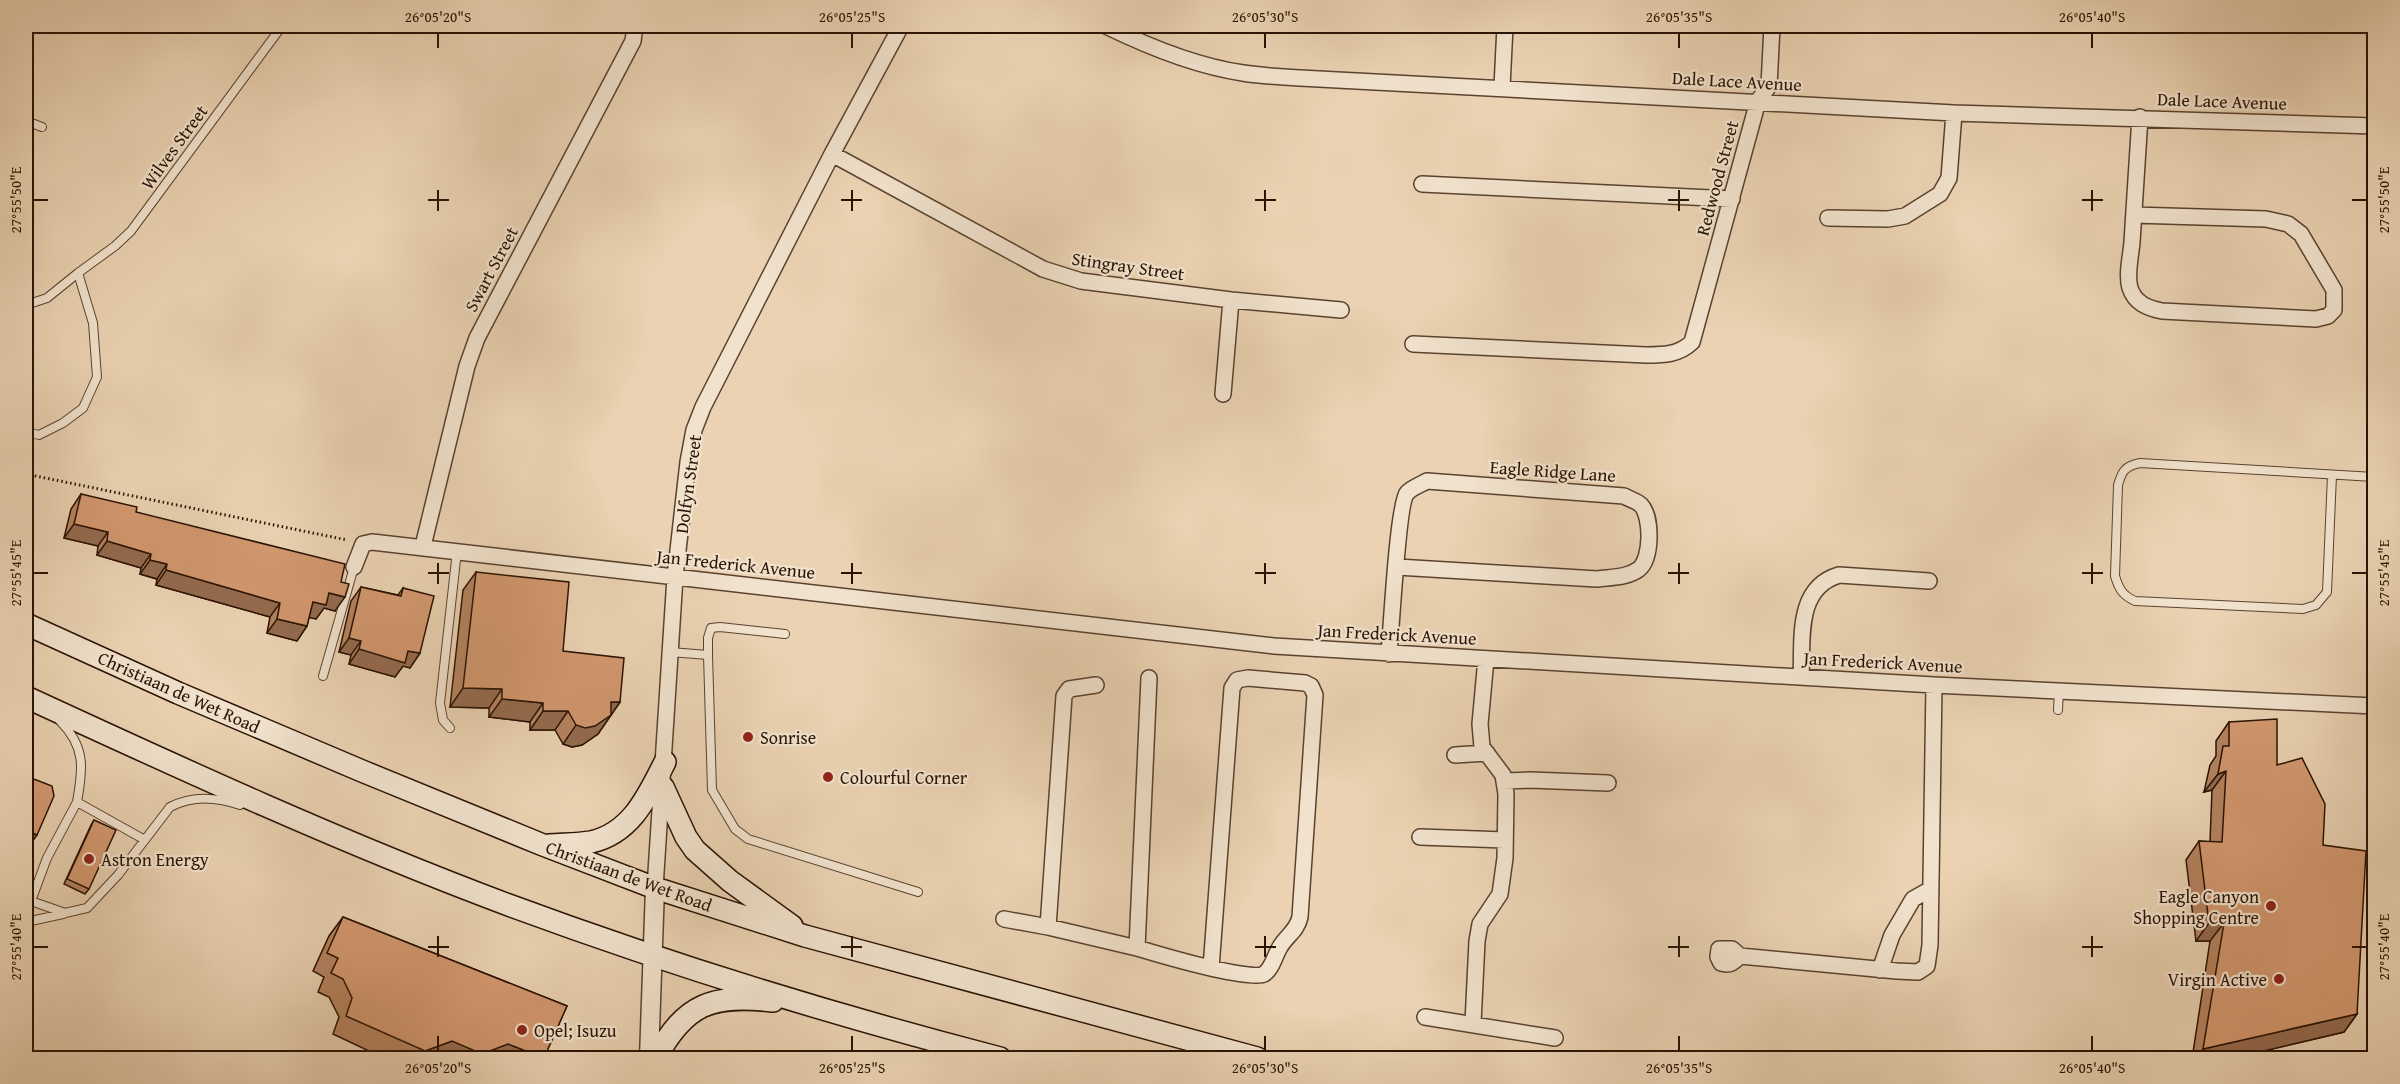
<svg xmlns="http://www.w3.org/2000/svg" width="2400" height="1084" viewBox="0 0 2400 1084" font-family="'Gentium Book Plus',serif">
  <style>
    .lines { fill: none; stroke-linecap: round; stroke-linejoin: round }
    .service-casing { stroke: #5a422f; stroke-width: 10 }
    .minor-casing { stroke: #5a422f; stroke-width: 18 }
    .tertiary-casing { stroke: #5a422f; stroke-width: 21 }
    .secondary-casing { stroke: #2a1203; stroke-width: 24 }
    .path { stroke: #2a1203; stroke-width: 3; stroke-dasharray: 1.5 3; stroke-linecap: butt }
    .service { stroke: #f1e2cd; stroke-width: 8 }
    .minor { stroke: #f1e2cd; stroke-width: 15 }
    .tertiary { stroke: #f1e2cd; stroke-width: 18 }
    .secondary { stroke: #f1e2cd; stroke-width: 21 }
    .wall { fill: #b58360; stroke: #2a1203; stroke-width: 1.5 }
    .shaded-wall { fill: #946a4e; stroke: #2a1203; stroke-width: 1.5 }
    .building { fill: #d39870; stroke: #2a1203; stroke-width: 1.5 }
    .ticks { fill: none; stroke: #2a1203; stroke-width: 2 }
    .poi-dot { fill: #8f2418; stroke: #f1e2cd; stroke-width: 2 }
    .labels { text-anchor: middle; dominant-baseline: central; stroke-width: 4.5; stroke-linejoin: round; paint-order: stroke }
    .street-label { font-size: 18px; fill: #2a1203; stroke: #f1e2cd }
    .poi-label { font-size: 18px; fill: #2a1203; stroke: #f1e2cd; text-anchor: start }
    .neatline { fill: none; stroke: #2a1203; stroke-width: 2 }
    .ticks-label { font-size: 15px; text-anchor: middle; fill: #2a1203 }
  </style>
  <rect width="100%" height="100%" fill="#ead2b2"/>
  <filter id="stains"><feTurbulence type="fractalNoise" baseFrequency=".00333" numOctaves="4"/><feColorMatrix values="0 0 0 0 .2 0 0 0 0 .09 0 0 0 0 .02 0 0 0 .5 -.17"/></filter>
  <radialGradient id="worn" r=".72"><stop offset=".6" stop-color="#630" stop-opacity="0"/><stop offset="1" stop-color="#630" stop-opacity=".3"/></radialGradient>
  <g class="lines">
    <g class="service-casing">
      <path id="service" d="M 26,121 L 42,127
        M 26,305 L 47,298 L 78,273
        M 26,432 L 39,435 L 63,423 L 83,408 L 97,377 L 93,323 L 78,273 L 115,246 L 131,231 L 282,26
        M 2332,475 L 2327,592 L 2316,605 L 2303,609 L 2135,601 C 2122,595 2119,589 2115,576 L 2118,485 C 2122,471 2125,466 2140,463 L 2374,477
        M 670,652 L 708,655 L 712,790 L 735,829 L 748,839 L 918,892
        M 708,655 L 708,638 L 711,628 L 720,627 L 785,634
        M 323,676 L 354,567
        M 2058,710 L 2059,691
        M 60,721 C 86,747 83,769 77,802 L 47,858 L 31,901 L 65,913 L 87,908 L 118,875 L 170,807 C 193,795 216,797 240,805
        M 450,728 L 443,720 L 440,703 L 457,551
        M 77,802 L 145,840
        M 26,922 L 63,914"/>
    </g>
    <g class="minor-casing">
      <path id="minor" d="M 1106,26 C 1149,47 1195,66 1243,73 C 1262,76 1281,77 1300,78 L 1954,113 L 2374,126
        M 1502,87 L 1505,26
        M 832,154 L 1043,269 L 1081,281 L 1231,300 L 1341,310
        M 1422,184 L 1732,199
        M 2134,215 L 2266,219 L 2288,224 L 2301,234 L 2334,290 L 2334,310 L 2328,316 L 2316,319 L 2162,311 C 2147,308 2135,303 2130,288 C 2126,275 2131,255 2132,242 C 2135,200 2137,159 2140,117
        M 1828,218 L 1888,219 L 1905,216 L 1940,194 L 1949,178 L 1954,113
        M 1413,344 L 1646,355 C 1663,355 1679,355 1692,342 L 1758,101 L 1769,86 L 1772,26
        M 1223,394 L 1231,300
        M 423,546 L 467,366 L 477,338 L 633,41 L 635,26
        M 354,567 L 363,544 L 372,542 L 1274,646 L 1934,685 L 2374,706
        M 1389,654 C 1391,632 1398,503 1407,493 C 1411,488 1422,484 1427,481 L 1624,496 C 1629,499 1637,501 1641,505 C 1652,517 1652,558 1639,569 C 1627,578 1611,577 1597,579 L 1397,567
        M 1801,677 C 1803,640 1795,588 1839,575 L 1929,581
        M 1096,685 L 1069,689 L 1064,696 L 1048,927 L 1137,948 L 1149,678
        M 1455,755 L 1487,753
        M 1504,781 L 1530,780 L 1608,783
        M 1420,837 L 1505,840
        M 655,888 L 675,577 L 688,462 L 694,430 L 703,407 L 832,154 L 901,26
        M 1004,919 L 1048,927
        M 1137,948 C 1157,954 1250,982 1264,974 C 1272,969 1275,955 1280,947 C 1287,935 1297,931 1300,917 L 1315,695 L 1311,686 L 1305,683 L 1248,678 L 1237,680 L 1232,688 L 1211,968
        M 1740,956 L 1732,949 L 1719,949 L 1718,957 L 1721,963 C 1730,966 1734,962 1740,956 L 1897,971 L 1918,972 L 1927,966 L 1930,945 L 1934,685
        M 1880,970 L 1892,935 L 1913,899 L 1929,890
        M 1425,1017 L 1555,1038
        M 1473,1023 L 1477,941 L 1480,924 L 1500,894 L 1505,858 L 1506,794 L 1503,775 L 1482,747 L 1480,724 L 1486,659"/>
    </g>
    <g class="tertiary-casing">
      <path id="tertiary" d="M 649,1058 L 655,888"/>
    </g>
    <g class="secondary-casing">
      <path id="secondary" d="M 26,624 L 178,693 L 362,771 L 543,845 L 655,888 L 805,936 L 1257,1058
        M 26,697 C 184,770 343,843 506,904 C 668,964 834,1015 1000,1058
        M 663,787 L 686,837 L 695,850 L 730,881 L 792,926
        M 549,845 C 563,844 578,844 591,842 C 632,833 648,795 665,762
        M 656,1058 C 685,1003 713,994 773,1001"/>
    </g>
    <path class="path" d="M 26,474 L 347,540"/>
    <use href="#service" class="service"/>
    <use href="#minor" class="minor"/>
    <use href="#tertiary" class="tertiary"/>
    <use href="#secondary" class="secondary"/>
  </g>
  <path class="wall" d="M 81,494 L 136,512 L 341,582 L 335,611 L 324,608 L 316,619 L 309,617 L 307,626 L 297,641 L 267,633 L 270,617 L 156,585 L 157,579 L 140,574 L 141,568 L 97,555 L 98,546 L 64,538 L 71,509 Z
    M 476,572 L 620,702 L 598,734 L 582,745 L 572,747 L 563,744 L 555,730 L 530,730 L 530,722 L 489,717 L 489,708 L 450,707 L 463,590 Z
    M 361,587 L 398,595 L 403,588 L 420,653 L 410,668 L 403,666 L 395,677 L 349,664 L 351,655 L 339,652 L 351,601 Z
    M 2229,722 L 2277,765 L 2323,845 L 2357,1014 L 2344,1032 L 2230,1059 L 2192,1059 L 2210,941 L 2196,941 L 2186,860 L 2199,841 L 2210,842 L 2212,790 L 2204,792 L 2210,765 L 2216,756 L 2216,741 Z
    M 94,820 L 89,889 L 85,894 L 64,884 L 91,825 Z
    M 343,917 L 567,1006 L 543,1059 L 386,1059 L 333,1034 L 339,1017 L 329,997 L 318,992 L 324,977 L 313,971 L 329,936 Z"/>
  <path class="shaded-wall" d="M 74,524 L 108,532 L 98,546 L 64,538 Z
    M 107,541 L 151,554 L 141,568 L 97,555 Z
    M 150,560 L 167,564 L 157,579 L 140,574 Z
    M 166,570 L 280,603 L 270,617 L 156,585 Z
    M 329,593 L 345,597 L 335,611 L 324,608 L 316,619 L 303,616 L 313,602 Z
    M 277,619 L 307,626 L 297,641 L 267,633 Z
    M 349,638 L 361,641 L 351,655 L 339,652 Z
    M 359,649 L 408,651 L 420,653 L 410,668 L 403,666 L 395,677 L 349,664 Z
    M 463,688 L 502,689 L 489,708 L 450,707 Z
    M 502,699 L 543,703 L 530,722 L 489,717 Z
    M 611,702 L 620,702 L 598,734 L 582,745 L 572,747 L 563,744 L 576,725 Z
    M 543,711 L 568,711 L 555,730 L 530,730 Z
    M 2226,771 L 2212,790 L 2204,792 L 2218,774 Z
    M 26,830 L 37,835 L 27,849 L 26,849 Z
    M 2209,923 L 2224,923 L 2210,941 L 2196,941 Z
    M 2357,1014 L 2344,1032 L 2230,1059 L 2196,1059 L 2203,1049 Z
    M 452,1041 L 508,1044 L 544,1058 L 420,1059 L 425,1051 Z"/>
  <path class="building" d="M 81,494 L 137,507 L 136,512 L 345,564 L 341,582 L 349,584 L 345,597 L 329,593 L 326,605 L 313,602 L 307,626 L 277,619 L 280,603 L 166,570 L 167,564 L 150,560 L 151,554 L 107,541 L 108,532 L 74,524 Z
    M 476,572 L 569,582 L 563,651 L 624,658 L 620,702 L 611,702 L 611,715 L 595,726 L 585,728 L 576,725 L 568,711 L 543,711 L 543,703 L 502,699 L 502,689 L 463,688 Z
    M 361,587 L 401,596 L 403,588 L 434,596 L 420,653 L 408,651 L 405,663 L 359,649 L 361,641 L 349,638 Z
    M 2277,719 L 2277,765 L 2302,758 L 2325,804 L 2323,845 L 2366,851 L 2357,1014 L 2203,1049 L 2224,923 L 2209,923 L 2199,841 L 2222,842 L 2226,771 L 2218,774 L 2223,746 L 2229,746 L 2229,722 Z
    M 26,776 L 52,786 L 54,796 L 37,835 L 26,830 Z
    M 94,820 L 116,830 L 89,889 L 67,879 Z
    M 343,917 L 567,1006 L 544,1058 L 508,1044 L 482,1054 L 452,1041 L 425,1051 L 346,1016 L 352,998 L 343,979 L 331,973 L 338,958 L 327,953 Z"/>
  <path class="ticks" d="M 438,33 L 438,48M 852,33 L 852,48M 1265,33 L 1265,48M 1679,33 L 1679,48M 2092,33 L 2092,48M 438,190 L 438,211M 852,190 L 852,211M 1265,190 L 1265,211M 1679,190 L 1679,211M 2092,190 L 2092,211M 33,200 L 48,200M 428,200 L 449,200M 841,200 L 862,200M 1255,200 L 1276,200M 1668,200 L 1689,200M 2082,200 L 2103,200M 2352,200 L 2367,200M 438,563 L 438,584M 852,563 L 852,584M 1265,563 L 1265,584M 1679,563 L 1679,584M 2092,563 L 2092,584M 33,573 L 48,573M 428,573 L 449,573M 841,573 L 862,573M 1255,573 L 1276,573M 1668,573 L 1689,573M 2082,573 L 2103,573M 2352,573 L 2367,573M 438,936 L 438,957M 852,936 L 852,957M 1265,936 L 1265,957M 1679,936 L 1679,957M 2092,936 L 2092,957M 33,947 L 48,947M 428,947 L 449,947M 841,947 L 862,947M 1255,947 L 1276,947M 1668,947 L 1689,947M 2082,947 L 2103,947M 2352,947 L 2367,947M 438,1036 L 438,1051M 852,1036 L 852,1051M 1265,1036 L 1265,1051M 1679,1036 L 1679,1051M 2092,1036 L 2092,1051"/>
  <g class="poi-dot">
    <circle cx="748" cy="737" r="6"/>
    <circle cx="828" cy="777" r="6"/>
    <circle cx="89" cy="859" r="6"/>
    <circle cx="2271" cy="906" r="6"/>
    <circle cx="2279" cy="979" r="6"/>
    <circle cx="522" cy="1030" r="6"/>
  </g>
  <g class="labels">
    <g class="street-label">
      <text transform="translate(1737 81) rotate(3)">Dale Lace Avenue</text>
      <text transform="translate(2222 101) rotate(2)">Dale Lace Avenue</text>
      <text transform="translate(174 147) rotate(-54)">Wilves Street</text>
      <text transform="translate(1717 178) rotate(-75)">Redwood Street</text>
      <text transform="translate(1128 266) rotate(8)">Stingray Street</text>
      <text transform="translate(491 269) rotate(-62)">Swart Street</text>
      <text transform="translate(1553 471) rotate(4)">Eagle Ridge Lane</text>
      <text transform="translate(688 484) rotate(-82)">Dolfyn Street</text>
      <text transform="translate(736 564) rotate(6)">Jan Frederick Avenue</text>
      <text transform="translate(1397 634) rotate(3)">Jan Frederick Avenue</text>
      <text transform="translate(1883 662) rotate(3)">Jan Frederick Avenue</text>
      <text transform="translate(179 692) rotate(24)">Christiaan de Wet Road</text>
      <text transform="translate(629 876) rotate(20)">Christiaan de Wet Road</text>
    </g>
    <g class="poi-label">
      <text x="760" y="737">Sonrise</text>
      <text x="840" y="777">Colourful Corner</text>
      <text x="101" y="859">Astron Energy</text>
      <text x="2259" y="896" text-anchor="end">Eagle Canyon<tspan x="2259" dy="21">Shopping Centre</tspan></text>
      <text x="2267" y="979" text-anchor="end">Virgin Active</text>
      <text x="534" y="1030">Opel; Isuzu</text>
    </g>
  </g>
  <rect width="2400" height="1084" fill="none" stroke="#ead2b2" stroke-width="66"/>
  <rect x="33" y="33" width="2334" height="1018" class="neatline"/>
  <g class="ticks-label">
    <text x="438" y="22">26°05'20"S</text>
    <text x="852" y="22">26°05'25"S</text>
    <text x="1265" y="22">26°05'30"S</text>
    <text x="1679" y="22">26°05'35"S</text>
    <text x="2092" y="22">26°05'40"S</text>
    <text transform="translate(2384 200) rotate(-90)" y="5">27°55'50"E</text>
    <text transform="translate(16 200) rotate(-90)" y="5">27°55'50"E</text>
    <text transform="translate(2384 573) rotate(-90)" y="5">27°55'45"E</text>
    <text transform="translate(16 573) rotate(-90)" y="5">27°55'45"E</text>
    <text transform="translate(2384 947) rotate(-90)" y="5">27°55'40"E</text>
    <text transform="translate(16 947) rotate(-90)" y="5">27°55'40"E</text>
    <text x="438" y="1073">26°05'20"S</text>
    <text x="852" y="1073">26°05'25"S</text>
    <text x="1265" y="1073">26°05'30"S</text>
    <text x="1679" y="1073">26°05'35"S</text>
    <text x="2092" y="1073">26°05'40"S</text>
  </g>
  <rect width="100%" height="100%" filter="url(#stains)"/>
  <rect width="100%" height="100%" fill="url(#worn)"/>
</svg>
